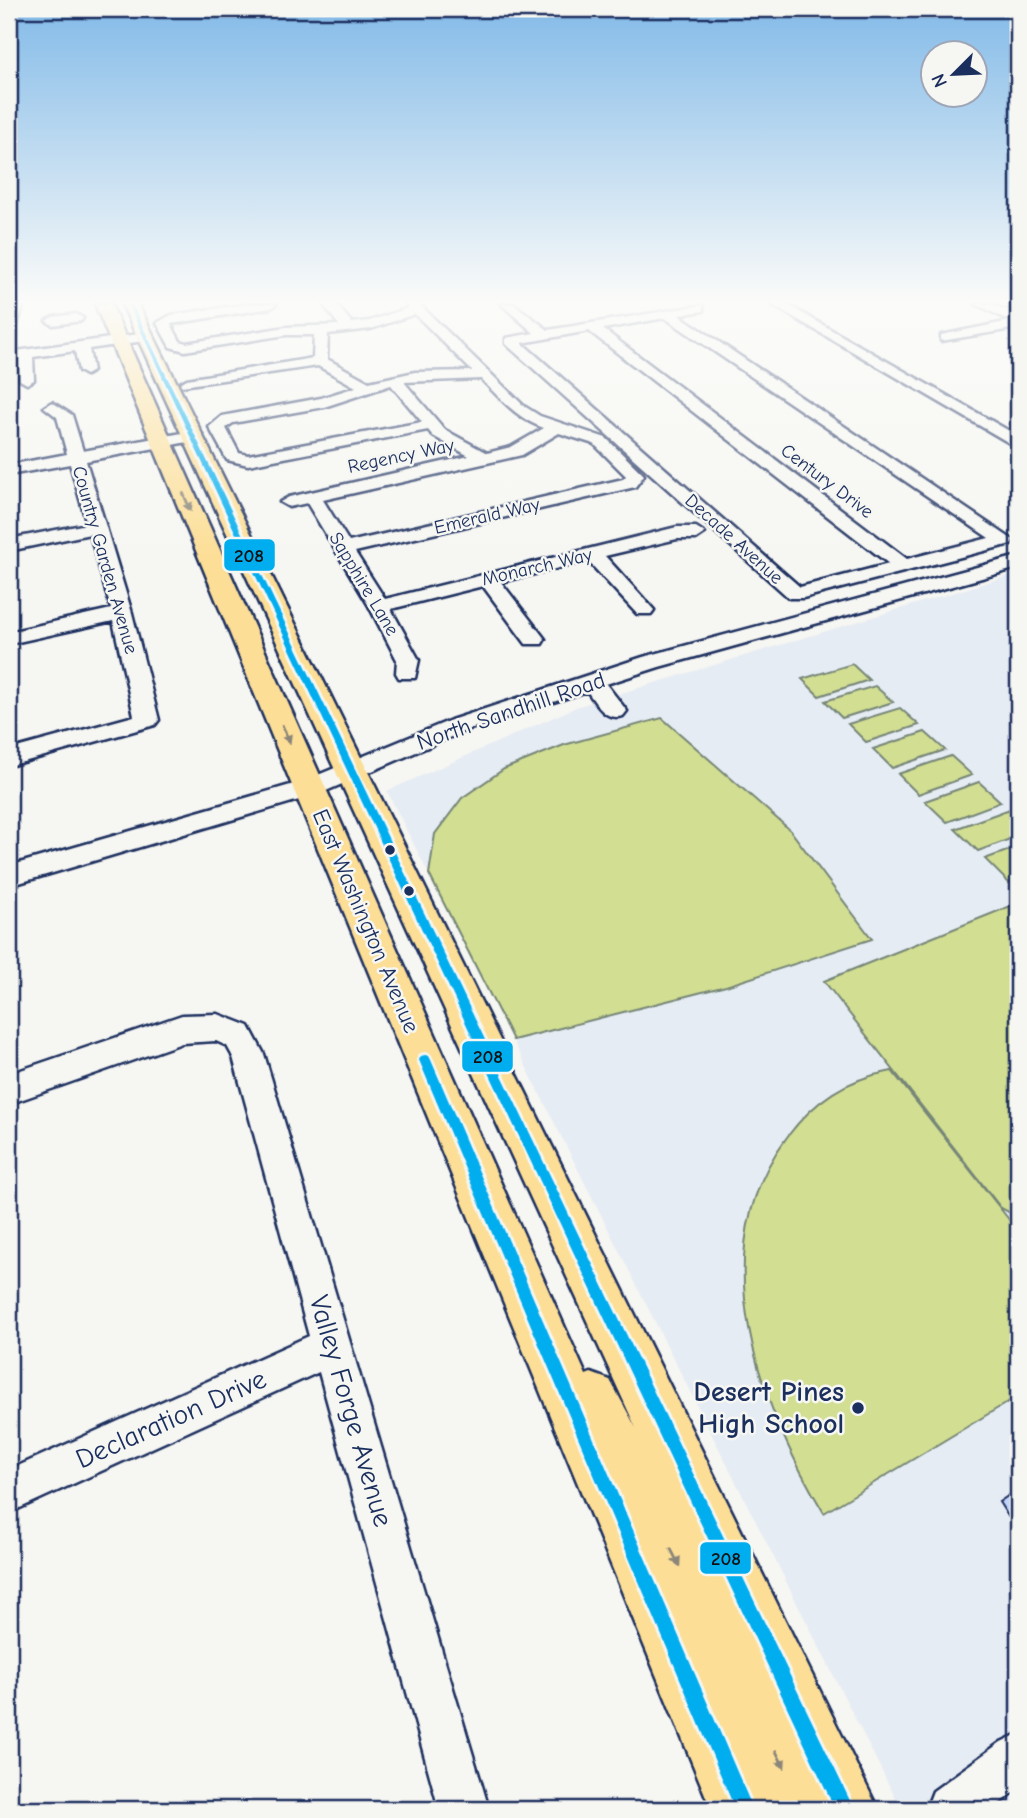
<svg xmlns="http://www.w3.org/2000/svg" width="1027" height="1818" viewBox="0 0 1027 1818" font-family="'Comic Neue',sans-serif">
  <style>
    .built { fill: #e6ecf4 }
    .green { fill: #d2de91; stroke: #768678; stroke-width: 2 }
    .building { fill: #c1d3f9; stroke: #1b2f5e; stroke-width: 2 }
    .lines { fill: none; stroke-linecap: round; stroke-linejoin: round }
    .minor-casing { stroke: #1b2f5e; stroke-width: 5 }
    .major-casing { stroke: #1b2f5e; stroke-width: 5 }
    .minor { fill: #f6f6f2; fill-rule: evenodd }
    .major { fill: #fcde96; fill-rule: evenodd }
    .bus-1-casing { stroke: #f6f6f2; stroke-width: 6 }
    .bus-1 { fill: #00adef; fill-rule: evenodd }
    .oneway { fill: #8c867a }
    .bus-dot { fill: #1b2f5e; stroke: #f6f6f2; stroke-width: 2.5 }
    .labels { text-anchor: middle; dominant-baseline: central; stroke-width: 5; stroke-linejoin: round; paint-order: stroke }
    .far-street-label { font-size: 19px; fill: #1b2f5e; stroke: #f6f6f2 }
    .street-label { font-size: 23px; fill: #1b2f5e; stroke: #f6f6f2 }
    .near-poi-label { font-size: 28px; font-weight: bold; fill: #1b2f5e; stroke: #f6f6f2; text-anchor: end }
    .near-street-label { font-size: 28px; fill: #1b2f5e; stroke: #f6f6f2 }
    .line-badge { stroke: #f6f6f2; stroke-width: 2.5 }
    .pale-badge-label { font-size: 19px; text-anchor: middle; font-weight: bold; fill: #111 }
  </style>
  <rect width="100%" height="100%" fill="#f6f6f2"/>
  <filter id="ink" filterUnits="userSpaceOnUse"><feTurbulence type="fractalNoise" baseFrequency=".0143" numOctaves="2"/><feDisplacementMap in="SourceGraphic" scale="14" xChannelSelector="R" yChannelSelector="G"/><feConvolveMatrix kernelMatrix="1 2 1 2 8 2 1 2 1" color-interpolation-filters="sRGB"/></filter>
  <g filter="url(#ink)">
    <path class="built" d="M 1018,573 L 1018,1809 L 901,1809 L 387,791 L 579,706 Z"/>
    <path class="green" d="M 852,664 L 869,680 L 819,696 L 802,679 Z
      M 875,686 L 893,702 L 842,718 L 825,701 Z
      M 900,708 L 919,725 L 866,742 L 848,724 Z
      M 662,718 L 790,830 L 872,939 L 726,986 L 513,1040 L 429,874 L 435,834 L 462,798 L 504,769 L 564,745 Z
      M 925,732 L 945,750 L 892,768 L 873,749 Z
      M 951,756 L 972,775 L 918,794 L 898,774 Z
      M 979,782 L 1001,802 L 947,822 L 925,801 Z
      M 1010,809 L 1018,817 L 1018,836 L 978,851 L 955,829 Z
      M 1018,847 L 1018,879 L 1009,883 L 985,859 Z
      M 1018,903 L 1018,1217 L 1001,1208 L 824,981 Z
      M 892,1071 L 1018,1231 L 1018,1396 L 824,1513 C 759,1405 701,1251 787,1137 C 815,1100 846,1079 892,1071 Z"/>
    <path class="building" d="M 1018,1489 L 1018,1532 L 999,1502 Z"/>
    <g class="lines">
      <g class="minor-casing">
        <path id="minor" d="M 12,304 L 24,304 L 16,328 L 9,332 L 9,311 Z
          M 248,304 L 277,304 L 271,308 L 171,324 L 180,341 L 186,343 L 286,327 L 339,325 L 323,304 L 336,304 L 352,323 L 369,321 L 408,308 L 406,304 L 419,304 L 524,406 L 540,416 L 606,438 L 644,475 L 635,487 L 355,552 L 385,599 L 677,527 L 696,527 L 705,533 L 696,539 L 677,539 L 605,556 L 654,610 L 651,614 L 637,614 L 588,561 L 501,582 L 545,639 L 542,644 L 526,644 L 483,586 L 391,609 L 419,660 L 415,678 L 399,678 L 396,673 L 397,660 L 369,606 L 307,503 L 289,507 L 280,502 L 289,497 L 469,456 L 433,436 L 428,430 L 248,465 L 227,460 L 209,427 L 222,416 L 321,398 L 356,387 L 318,366 L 182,386 L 180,383 L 187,379 L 313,358 L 314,335 L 286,335 L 185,351 L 170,347 L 157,323 L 171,315 ZM 415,314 L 472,371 L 415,372 L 369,382 L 327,359 L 328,334 L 371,329 ZM 481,379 C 501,399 517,419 544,428 L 511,447 L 487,453 L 445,430 L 404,382 ZM 391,385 L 422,422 L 248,455 L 239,453 L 226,428 L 233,423 L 324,407 ZM 559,433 L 594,444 L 626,476 L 623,479 L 349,542 L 323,500 L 522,455 Z
          M 501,304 L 514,304 L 548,330 L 703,305 L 703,311 L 679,315 L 1013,540 L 1011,544 L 803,598 L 789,598 L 506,344 L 506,338 L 534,333 ZM 665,318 L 989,538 L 907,559 L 603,329 ZM 589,331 L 889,564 L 800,587 L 522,343 Z
          M 771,304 L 786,304 L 1018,436 L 1018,448 Z
          M 976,304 L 992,304 L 1018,315 L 1018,328 L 941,341 L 941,335 L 1010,321 Z
          M 76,314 L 83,318 L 81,321 L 53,325 L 46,321 L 53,317 Z
          M 146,333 L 151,334 L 151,340 L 89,349 L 93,371 L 86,375 L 79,371 L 75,351 L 33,357 L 34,380 L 27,384 L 20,380 L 19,359 L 9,360 L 9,352 Z
          M 52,402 L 72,415 L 83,451 L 193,431 L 201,436 L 193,441 L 86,461 L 132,613 L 159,720 L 155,725 L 9,766 L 9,750 L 134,716 L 113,621 L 9,644 L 9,632 L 111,609 L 90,534 L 9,551 L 9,539 L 87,524 L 70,464 L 9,475 L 9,465 L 67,454 L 57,417 L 44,407 Z
          M 1018,556 L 1018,568 L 659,667 L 606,684 L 627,711 L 623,716 C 604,721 597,704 587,691 L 467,730 L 319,794 L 9,886 L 9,866 L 301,782 L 451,720 L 643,657 Z
          M 218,1014 L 249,1026 L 264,1054 L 489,1809 L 439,1809 L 319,1372 L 9,1513 L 9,1470 L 309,1336 L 233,1057 L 227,1046 L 216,1041 L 182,1043 L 9,1104 L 9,1074 L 182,1015 Z
          M 1018,1734 L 1018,1789 L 992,1809 L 926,1809 L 933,1791 L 1001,1742 Z"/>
      </g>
      <g class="major-casing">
        <path id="major" d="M 95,304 L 111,304 L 586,1375 L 591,1373 L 610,1380 L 636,1428 L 122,304 L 138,304 L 878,1809 L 711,1809 Z"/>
      </g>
      <use href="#minor" class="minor"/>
      <use href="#major" class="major"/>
      <g class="bus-1-casing">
        <path id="bus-1" d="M 128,304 L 132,304 L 854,1809 L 835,1809 Z
          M 425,1055 L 429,1056 L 431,1060 L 753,1809 L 735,1809 L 419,1060 L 421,1056 Z"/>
      </g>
      <use href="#bus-1" class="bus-1"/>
    </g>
    <defs><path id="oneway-solid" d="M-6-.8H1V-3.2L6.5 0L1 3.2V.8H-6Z" transform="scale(1.75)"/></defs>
    <g class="oneway">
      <use href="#oneway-solid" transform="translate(187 502) rotate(67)"/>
      <use href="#oneway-solid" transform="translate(286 734) rotate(67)"/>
      <use href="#oneway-solid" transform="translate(675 1557) rotate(63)"/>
      <use href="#oneway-solid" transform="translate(780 1759) rotate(63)"/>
    </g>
  </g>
  <linearGradient id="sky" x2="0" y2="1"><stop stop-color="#82bae8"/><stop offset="0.54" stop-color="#fbfbf9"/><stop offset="1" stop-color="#fbfbf9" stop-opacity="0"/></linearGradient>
  <rect width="1027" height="558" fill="url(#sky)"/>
  <g class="bus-dot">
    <circle cx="390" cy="850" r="6"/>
    <circle cx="409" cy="891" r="6"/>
    <circle cx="858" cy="1408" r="7"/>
  </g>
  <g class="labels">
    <g class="far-street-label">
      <text transform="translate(401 456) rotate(-12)">Regency Way</text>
      <text transform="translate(827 481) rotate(37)">Century Drive</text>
      <text transform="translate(487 516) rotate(-13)">Emerald Way</text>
      <text transform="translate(734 539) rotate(42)">Decade Avenue</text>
      <text transform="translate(105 560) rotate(74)">Country Garden Avenue</text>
      <text transform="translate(537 567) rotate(-13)">Monarch Way</text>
      <text transform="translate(364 584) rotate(59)">Sapphire Lane</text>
    </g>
    <g class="street-label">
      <text transform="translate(511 711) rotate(-19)">North Sandhill Road</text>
      <text transform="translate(366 921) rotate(67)">East Washington Avenue</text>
    </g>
    <g class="near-poi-label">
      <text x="844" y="1392">Desert Pines<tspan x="844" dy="32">High School</tspan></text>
    </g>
    <g class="near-street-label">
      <text transform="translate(351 1411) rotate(74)">Valley Forge Avenue</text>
      <text transform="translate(171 1419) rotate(-24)">Declaration Drive</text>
    </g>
  </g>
  <g class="line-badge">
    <rect x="223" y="538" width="53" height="34" rx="7" fill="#00adef"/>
    <rect x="461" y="1040" width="53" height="33" rx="7" fill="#00adef"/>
    <rect x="699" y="1541" width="53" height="34" rx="7" fill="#00adef"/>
  </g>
  <g class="pale-badge-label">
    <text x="249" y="562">208</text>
    <text x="488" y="1063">208</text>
    <text x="726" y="1565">208</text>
  </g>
  <rect width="1027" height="1818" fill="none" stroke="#f6f6f2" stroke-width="35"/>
  <rect x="18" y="18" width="992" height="1783" fill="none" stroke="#1b2f5e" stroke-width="2.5" filter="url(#ink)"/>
  <g transform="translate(954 74) rotate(246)"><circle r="33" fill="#f6f6f2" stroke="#9ea6b7" stroke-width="2"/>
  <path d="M0-5L12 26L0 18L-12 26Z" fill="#1b2f5e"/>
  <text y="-10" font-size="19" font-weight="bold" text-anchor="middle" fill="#1b2f5e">N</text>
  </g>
</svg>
